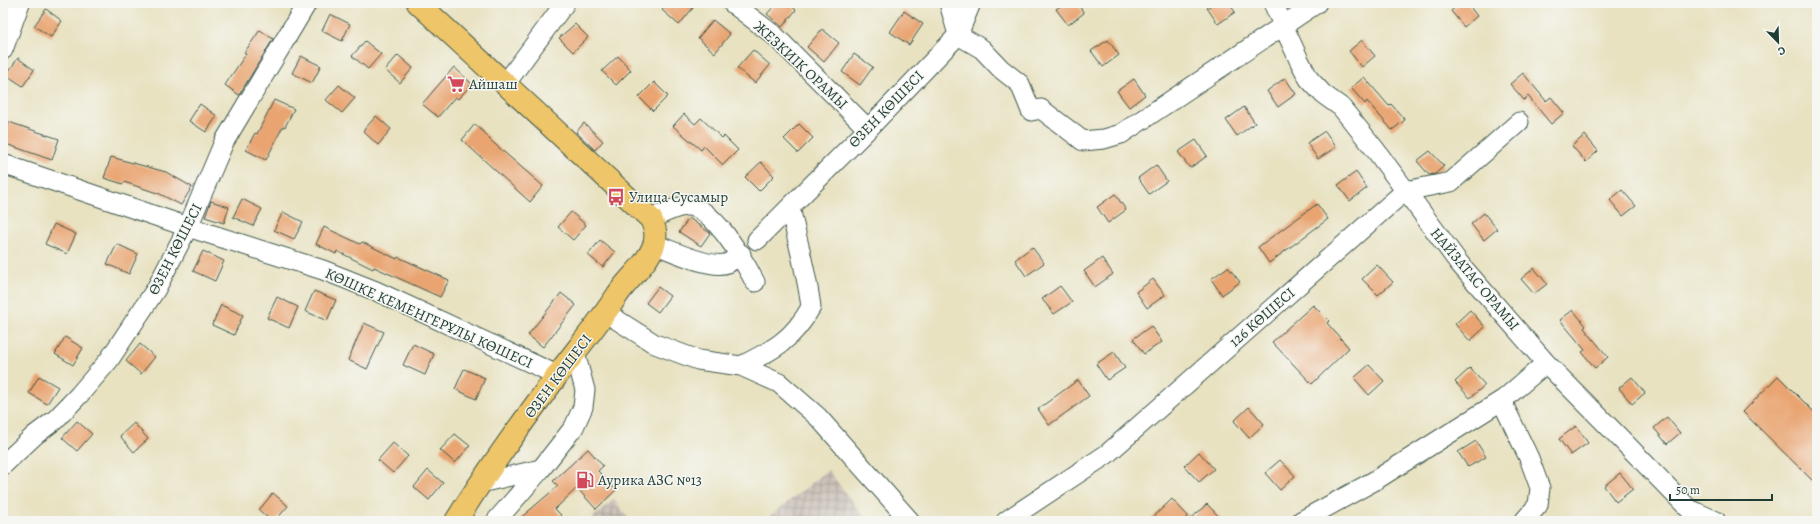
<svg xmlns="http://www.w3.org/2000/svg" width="1820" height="524" viewBox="0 0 1820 524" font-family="Alegreya,serif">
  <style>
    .industrial { fill: url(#industrial-grid) }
    .building { fill: #e9a471 }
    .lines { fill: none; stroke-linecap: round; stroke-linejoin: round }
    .minor-casing { stroke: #3d5649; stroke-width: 21 }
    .major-casing { stroke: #3d5649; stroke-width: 24 }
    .minor { stroke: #fff; stroke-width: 19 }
    .major { stroke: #eec569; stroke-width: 22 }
    .labels { text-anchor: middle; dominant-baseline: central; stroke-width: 3; stroke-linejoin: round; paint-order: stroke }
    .street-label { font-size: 15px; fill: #1f3d34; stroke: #f6f6f2 }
    .poi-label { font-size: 15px; fill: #1f3d34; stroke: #f6f6f2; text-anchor: start }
  </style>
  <defs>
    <pattern id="industrial-grid" width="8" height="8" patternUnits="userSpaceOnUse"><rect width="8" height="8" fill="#ccc2b9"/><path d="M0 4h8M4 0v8" fill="none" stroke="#a59f97"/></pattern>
  </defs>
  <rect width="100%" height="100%" fill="#f6f6f2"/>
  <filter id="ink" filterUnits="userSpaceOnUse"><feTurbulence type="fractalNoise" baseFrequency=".025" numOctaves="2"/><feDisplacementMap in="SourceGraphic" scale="8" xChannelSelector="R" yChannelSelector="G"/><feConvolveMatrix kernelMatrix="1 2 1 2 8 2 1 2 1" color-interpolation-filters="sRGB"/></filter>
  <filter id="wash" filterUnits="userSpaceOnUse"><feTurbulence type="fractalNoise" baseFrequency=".012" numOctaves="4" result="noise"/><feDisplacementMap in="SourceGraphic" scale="16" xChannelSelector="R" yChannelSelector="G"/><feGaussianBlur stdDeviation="0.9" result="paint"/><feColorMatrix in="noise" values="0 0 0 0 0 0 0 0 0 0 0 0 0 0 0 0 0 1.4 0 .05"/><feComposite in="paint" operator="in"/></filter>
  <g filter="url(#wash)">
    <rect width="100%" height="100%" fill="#e8e2c1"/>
    <path class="industrial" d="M 828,470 L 867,521 L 764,521 Z
      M 614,499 L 630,521 L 589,521 Z"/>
    <g id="blocks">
      <path class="building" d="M 668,3 L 697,3 L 679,25 L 662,10 Z
        M 777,3 L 788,3 L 796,10 L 782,27 L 767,14 Z
        M 1065,3 L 1077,3 L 1084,13 L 1068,25 L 1056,9 Z
        M 1214,3 L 1229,3 L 1235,12 L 1218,24 L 1207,8 Z
        M 1460,3 L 1467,3 L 1477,16 L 1464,27 L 1451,11 Z
        M 46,9 L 62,21 L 51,37 L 34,26 Z
        M 904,11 L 923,24 L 909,45 L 890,32 Z
        M 330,14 L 350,24 L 342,41 L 322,31 Z
        M 713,20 L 730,34 L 715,53 L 698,38 Z
        M 575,24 L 588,37 L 573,52 L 559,38 Z
        M 822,29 L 839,43 L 824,62 L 807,47 Z
        M 260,30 L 273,39 L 239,95 L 225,85 L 246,54 L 244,53 Z
        M 1108,40 L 1119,55 L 1103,67 L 1091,51 Z
        M 1362,40 L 1375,56 L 1362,67 L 1349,51 Z
        M 365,41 L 381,54 L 368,69 L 352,56 Z
        M 753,50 L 770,65 L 755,83 L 737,68 Z
        M 854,54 L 873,67 L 860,85 L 842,72 Z
        M 398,55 L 413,68 L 400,83 L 385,70 Z
        M 301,56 L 321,66 L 312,83 L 292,73 Z
        M 618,56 L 631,70 L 616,85 L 602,71 Z
        M 18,58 L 34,70 L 23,86 L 6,75 Z
        M 454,67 L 472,84 L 458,99 L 455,97 L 438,117 L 422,104 Z
        M 1523,73 L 1546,101 L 1551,97 L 1564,113 L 1551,124 L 1528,96 L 1524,100 L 1510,84 Z
        M 1364,77 L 1389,106 L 1391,104 L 1405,120 L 1392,130 L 1367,101 L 1365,104 L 1351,88 Z
        M 1285,78 L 1296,94 L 1278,107 L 1267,91 Z
        M 1134,79 L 1145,95 L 1129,107 L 1117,91 Z
        M 654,82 L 668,96 L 653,111 L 639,97 Z
        M 339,85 L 355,98 L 342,113 L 326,100 Z
        M 274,100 L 294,109 L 285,127 L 283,126 L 266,160 L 246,150 L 255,133 L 257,134 Z
        M 200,104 L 217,116 L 206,132 L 189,121 Z
        M 1244,107 L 1255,123 L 1237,136 L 1226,120 Z
        M 684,114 L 695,124 L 701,118 L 722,138 L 724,136 L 738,150 L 723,165 L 704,146 L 701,150 L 673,126 Z
        M 376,116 L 391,129 L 378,145 L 363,131 Z
        M 3,120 L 59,139 L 52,160 L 3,143 Z
        M 584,123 L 603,141 L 595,150 L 576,132 Z
        M 475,124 L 490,138 L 489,139 L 543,186 L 530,202 L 462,140 Z
        M 799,124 L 813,138 L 798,153 L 784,139 Z
        M 1325,131 L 1336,147 L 1318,159 L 1307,143 Z
        M 1585,135 L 1598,151 L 1586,162 L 1572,146 Z
        M 1196,140 L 1207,156 L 1190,168 L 1178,152 Z
        M 1430,151 L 1444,166 L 1435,174 L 1429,175 L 1417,161 Z
        M 111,157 L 166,172 L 192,187 L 181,205 L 160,194 L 124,182 L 123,184 L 104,178 Z
        M 761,162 L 774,176 L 759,191 L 745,177 Z
        M 1156,165 L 1167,181 L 1149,194 L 1138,178 Z
        M 1356,172 L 1367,188 L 1350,201 L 1338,185 Z
        M 1622,190 L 1636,206 L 1623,216 L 1610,200 Z
        M 1115,194 L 1126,210 L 1108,223 L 1097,207 Z
        M 242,199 L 262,209 L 253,226 L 233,217 Z
        M 211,201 L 229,207 L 224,223 L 205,217 Z
        M 1317,204 L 1328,219 L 1269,263 L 1258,247 Z
        M 283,212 L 303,222 L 294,239 L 274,230 Z
        M 571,212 L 586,225 L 573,240 L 558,227 Z
        M 1484,213 L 1497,229 L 1484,240 L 1471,224 Z
        M 689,218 L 710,233 L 701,246 L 679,232 Z
        M 54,224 L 76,234 L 67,254 L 45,244 Z
        M 324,227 L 360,244 L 362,242 L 397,259 L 398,257 L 449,280 L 440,297 L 374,267 L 373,269 L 337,251 L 336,254 L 316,244 Z
        M 600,240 L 615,252 L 603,267 L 588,255 Z
        M 117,244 L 138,254 L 129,274 L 107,264 Z
        M 1032,247 L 1044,263 L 1026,276 L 1015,260 Z
        M 203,251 L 224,261 L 215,281 L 193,271 Z
        M 1102,258 L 1113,274 L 1095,287 L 1084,271 Z
        M 1377,265 L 1393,282 L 1378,295 L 1362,279 Z
        M 1228,267 L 1240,282 L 1222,295 L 1211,279 Z
        M 1534,268 L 1547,284 L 1534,294 L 1521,279 Z
        M 1153,279 L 1165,295 L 1147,308 L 1136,292 Z
        M 1060,286 L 1072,302 L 1054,314 L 1042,299 Z
        M 658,287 L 670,296 L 658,312 L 646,303 Z
        M 314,291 L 336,300 L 327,321 L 305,311 Z
        M 561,293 L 576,305 L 543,347 L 528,335 Z
        M 277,297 L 298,307 L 289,328 L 267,318 Z
        M 221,305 L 243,315 L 234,335 L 212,325 Z
        M 1313,305 L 1329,321 L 1327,323 L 1349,348 L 1312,384 L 1272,342 Z
        M 1470,310 L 1485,327 L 1470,341 L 1455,324 Z
        M 1573,310 L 1586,326 L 1584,328 L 1608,357 L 1595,368 L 1582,352 L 1585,350 L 1560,320 Z
        M 364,323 L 384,332 L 367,369 L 348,360 Z
        M 1151,326 L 1162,342 L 1144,354 L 1133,339 Z
        M 65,337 L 83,348 L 73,365 L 55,354 Z
        M 140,344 L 155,357 L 141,374 L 126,361 Z
        M 413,344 L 434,354 L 425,375 L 403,365 Z
        M 1114,352 L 1125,368 L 1107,380 L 1096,364 Z
        M 1369,365 L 1384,381 L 1369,395 L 1354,378 Z
        M 1470,368 L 1485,385 L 1470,398 L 1455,382 Z
        M 464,369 L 485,378 L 476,399 L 455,389 Z
        M 39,376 L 58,387 L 47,404 L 29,393 Z
        M 1778,376 L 1817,415 L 1817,485 L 1743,412 Z
        M 1632,377 L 1645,393 L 1632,404 L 1619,388 Z
        M 1078,380 L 1089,396 L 1049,425 L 1038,409 Z
        M 1249,407 L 1264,424 L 1249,438 L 1234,421 Z
        M 1667,417 L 1680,433 L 1667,444 L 1654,428 Z
        M 77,421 L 92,434 L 77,451 L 62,438 Z
        M 134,423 L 148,439 L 134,452 L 120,436 Z
        M 1576,426 L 1588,443 L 1571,455 L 1559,439 Z
        M 455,434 L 470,446 L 455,463 L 440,450 Z
        M 1476,441 L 1486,457 L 1468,467 L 1458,452 Z
        M 393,443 L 408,456 L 393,473 L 378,460 Z
        M 588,449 L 603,466 L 598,471 L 616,490 L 596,509 L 577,488 L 555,509 L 561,515 L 554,521 L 517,521 L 558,486 L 553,481 Z
        M 1199,452 L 1214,469 L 1199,482 L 1184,466 Z
        M 1280,460 L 1295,476 L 1280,490 L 1265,473 Z
        M 428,470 L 443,483 L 429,500 L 414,487 Z
        M 1620,473 L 1633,489 L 1616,502 L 1604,486 Z
        M 273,493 L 288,506 L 275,521 L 271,521 L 259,510 Z
        M 1172,499 L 1188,516 L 1182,521 L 1149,521 Z
        M 1207,504 L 1223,521 L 1188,521 Z"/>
    </g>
  </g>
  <g filter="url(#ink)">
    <use href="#blocks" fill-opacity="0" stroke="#3d5649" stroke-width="1"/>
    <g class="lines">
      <g class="minor-casing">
        <path id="minor" d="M 732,3 L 775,36 L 868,129
          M 949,3 L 958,35 L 982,49 L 1001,69 L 1020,84 L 1031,111 L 1041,109 L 1083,141 L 1104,139 L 1121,134 L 1317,3
          M 1273,3 L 1299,60 L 1309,79 L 1323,94 L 1341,107 L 1374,148 L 1459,263 L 1546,363 L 1623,441 L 1689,509 L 1716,521
          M 3,50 L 20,3
          M 506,83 L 565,3
          M 3,164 L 188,227 L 323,270 L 376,291 L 557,375
          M 651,219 C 662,214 674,207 686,206 C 712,204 744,261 755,282
          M 757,240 L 790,207
          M 654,244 C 671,250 711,270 728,263 C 732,261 737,257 741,254
          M 606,313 L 655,344 L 698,360 L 741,366 L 779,383 L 818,417 L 910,521
          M 741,366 C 773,350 793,340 811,307 C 807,274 797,240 790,207 L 868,129 L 958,35 L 971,3
          M 1504,399 L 1505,408 L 1529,458 L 1540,488 L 1538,505 L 1524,521
          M 3,465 L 35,435 L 55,420 L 79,395 L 109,360 L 156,289 L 188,227 L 224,142 L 307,3
          M 480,483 L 541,469
          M 496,521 L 541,469 L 574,427 L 583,407 L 585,390 L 575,353
          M 1006,521 L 1107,454 L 1405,191 L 1451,182 L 1519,122
          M 1301,521 L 1374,481 L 1504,399 L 1546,363"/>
      </g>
      <g class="major-casing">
        <path id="major" d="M 418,3 L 651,219 C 655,228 657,235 654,245 C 647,264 630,277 618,294 C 599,323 577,349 556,377 C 521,424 487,471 456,521"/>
      </g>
      <use href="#minor" class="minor"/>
      <use href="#major" class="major"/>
    </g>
  </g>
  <defs>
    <g id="supermarket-bare" transform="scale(1.38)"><path d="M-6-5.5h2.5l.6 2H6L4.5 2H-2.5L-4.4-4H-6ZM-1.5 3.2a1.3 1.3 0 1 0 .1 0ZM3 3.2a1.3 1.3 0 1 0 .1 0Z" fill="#d1495b" stroke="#f6f6f2" stroke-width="2.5" paint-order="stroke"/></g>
    <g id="bus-bare" transform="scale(1.38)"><path d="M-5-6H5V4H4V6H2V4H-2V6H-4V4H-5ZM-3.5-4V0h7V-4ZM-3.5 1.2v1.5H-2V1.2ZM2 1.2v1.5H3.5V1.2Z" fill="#d1495b" stroke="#f6f6f2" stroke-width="2.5" paint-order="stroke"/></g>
    <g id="fuel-bare" transform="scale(1.38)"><path d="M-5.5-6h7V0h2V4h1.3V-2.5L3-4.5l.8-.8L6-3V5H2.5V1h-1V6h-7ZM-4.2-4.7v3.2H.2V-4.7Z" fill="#d1495b" stroke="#f6f6f2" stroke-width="2.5" paint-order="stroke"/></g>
  </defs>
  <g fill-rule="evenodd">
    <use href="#supermarket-bare" x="456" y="84"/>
    <use href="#bus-bare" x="616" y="197"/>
    <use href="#fuel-bare" x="585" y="480"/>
  </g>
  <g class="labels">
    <g class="street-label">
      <text transform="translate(801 65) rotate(43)">ЖЕЗКИІК ОРАМЫ</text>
      <text transform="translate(886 109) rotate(-46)">ӨЗЕН КӨШЕСІ</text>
      <text transform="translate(175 249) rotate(-63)">ӨЗЕН КӨШЕСІ</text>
      <text transform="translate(1475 279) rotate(50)">НАЙЗАТАС ОРАМЫ</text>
      <text transform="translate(1262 317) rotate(-41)">126 КӨШЕСІ</text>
      <text transform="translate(429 318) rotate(24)">КӨШКЕ КЕМЕНГЕРҰЛЫ КӨШЕСІ</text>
      <text transform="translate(558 376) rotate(-53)">ӨЗЕН КӨШЕСІ</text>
    </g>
    <g class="poi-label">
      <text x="469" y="84">Айшаш</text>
      <text x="629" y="197">Улица Сусамыр</text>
      <text x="598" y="480">Аурика АЗС №13</text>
    </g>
  </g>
  <rect width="1820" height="524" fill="none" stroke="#f6f6f2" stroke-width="16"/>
  <g transform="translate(1778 42) rotate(157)" stroke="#f6f6f2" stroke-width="3" paint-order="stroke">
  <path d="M0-3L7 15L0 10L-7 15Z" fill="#1f3d34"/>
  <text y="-6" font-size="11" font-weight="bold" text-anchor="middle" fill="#1f3d34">С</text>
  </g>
  <path d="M1670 494v6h102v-6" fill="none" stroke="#1f3d34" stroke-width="2"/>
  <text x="1676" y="494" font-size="12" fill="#1f3d34" stroke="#f6f6f2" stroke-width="3" paint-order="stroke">50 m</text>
</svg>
